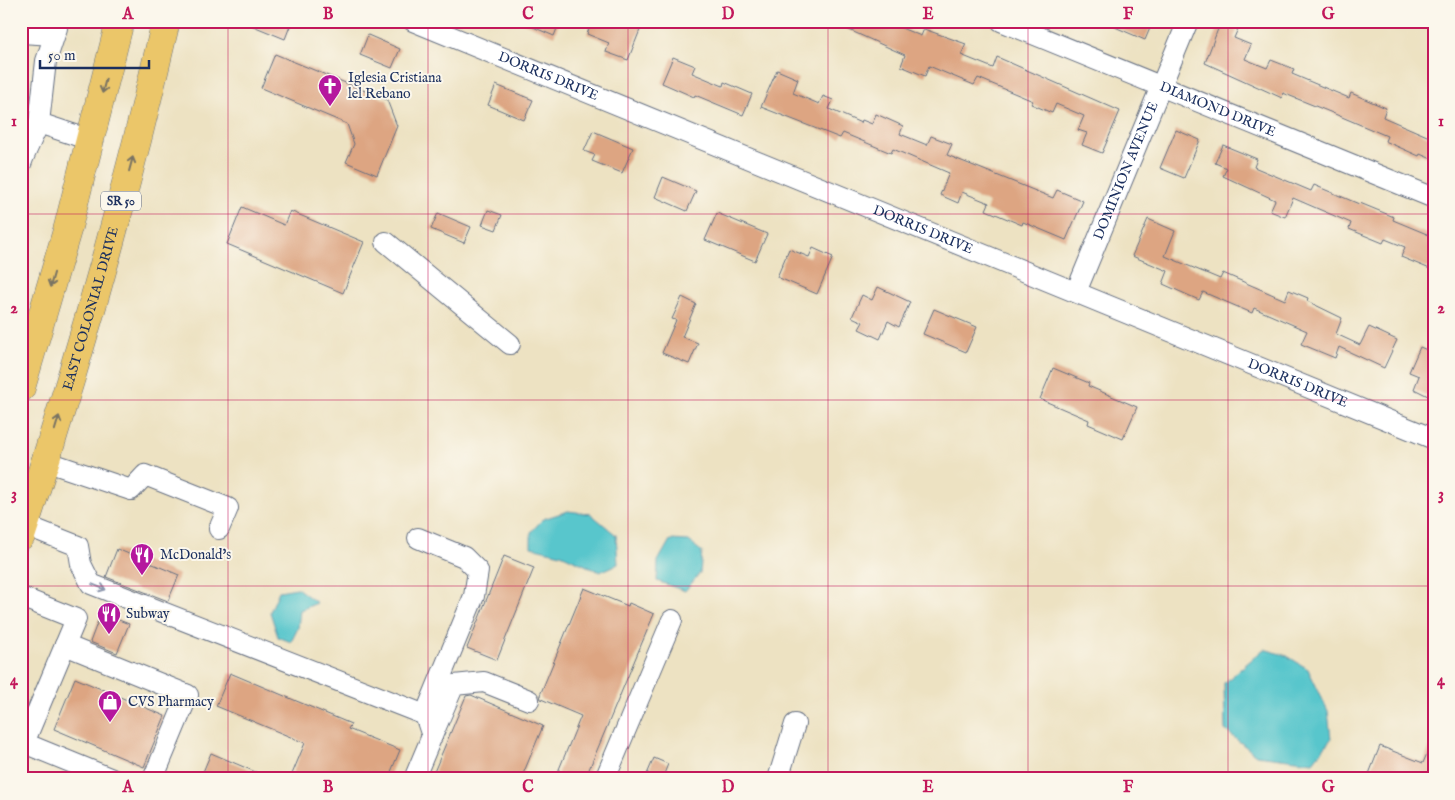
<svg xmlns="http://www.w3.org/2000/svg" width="1455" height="800" viewBox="0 0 1455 800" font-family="'IM FELL English',serif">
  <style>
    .water { fill: #58c6cc; stroke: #3a7a95 }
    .building { fill: #dda582 }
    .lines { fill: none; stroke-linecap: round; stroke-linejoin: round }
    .minor-casing { stroke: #646e81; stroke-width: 22 }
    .highway-casing { stroke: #646e81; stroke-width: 29 }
    .minor { stroke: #fff; stroke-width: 20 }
    .highway { stroke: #ebc669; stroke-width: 28 }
    .oneway { stroke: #797363 }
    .oneway2 { stroke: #8d97ae }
    .grid { fill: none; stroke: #c2185b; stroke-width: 1; stroke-opacity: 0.55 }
    .labels { text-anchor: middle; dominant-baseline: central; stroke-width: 4; stroke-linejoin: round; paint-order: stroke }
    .shield { fill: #fbf7ec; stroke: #5e6b89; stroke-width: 1 }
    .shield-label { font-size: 12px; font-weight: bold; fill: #1b2f5e }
    .street-label { font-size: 14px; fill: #1b2f5e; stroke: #fbf7ec }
    .poi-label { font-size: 14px; fill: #1b2f5e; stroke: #fbf7ec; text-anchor: start }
    .neatline { fill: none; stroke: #c2185b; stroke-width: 2 }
    .grid-label { font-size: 16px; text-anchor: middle; font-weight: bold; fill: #c2185b }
  </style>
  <rect width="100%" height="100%" fill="#fbf7ec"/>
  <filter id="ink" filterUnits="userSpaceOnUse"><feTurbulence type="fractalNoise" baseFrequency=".02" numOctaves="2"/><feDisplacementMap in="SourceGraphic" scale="10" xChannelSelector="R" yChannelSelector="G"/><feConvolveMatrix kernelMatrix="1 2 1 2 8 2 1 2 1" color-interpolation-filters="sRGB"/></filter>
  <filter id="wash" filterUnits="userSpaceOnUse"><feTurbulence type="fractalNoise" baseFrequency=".0096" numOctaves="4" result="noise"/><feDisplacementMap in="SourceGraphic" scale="20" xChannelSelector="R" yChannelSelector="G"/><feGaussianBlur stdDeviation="1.12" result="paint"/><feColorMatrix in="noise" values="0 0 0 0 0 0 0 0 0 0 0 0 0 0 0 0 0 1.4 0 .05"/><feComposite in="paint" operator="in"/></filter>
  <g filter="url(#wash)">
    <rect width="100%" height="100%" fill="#ede2c2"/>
    <path class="water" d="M 568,511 L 591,514 L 616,535 L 618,564 L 600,572 L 561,554 L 531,547 L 531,532 L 543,519 Z
      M 670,540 L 689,541 L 702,552 L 700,573 L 685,591 L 657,581 L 658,561 Z
      M 297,588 L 317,603 L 300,610 L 298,628 L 291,642 L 278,637 L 270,612 L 279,591 Z
      M 1264,649 L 1287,656 L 1308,669 L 1328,711 L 1331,739 L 1313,762 L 1256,755 L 1225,730 L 1224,683 Z"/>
    <g id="blocks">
      <path class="building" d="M 241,21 L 292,21 L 285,39 Z
        M 519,21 L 560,21 L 554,36 Z
        M 592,21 L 633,21 L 642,25 L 628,60 L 606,52 L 609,43 L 587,34 Z
        M 829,21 L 884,21 L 921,36 L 924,29 L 966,44 L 961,55 L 993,68 L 997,57 L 1120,111 L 1102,153 L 1082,145 L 1087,133 L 1078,130 L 1084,116 L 1056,104 L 1052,113 L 1031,104 L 1033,101 L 978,78 L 974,85 L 929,66 L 925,76 L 901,66 L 905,55 Z
        M 1101,21 L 1153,21 L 1145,40 Z
        M 1221,21 L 1233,21 L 1240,24 L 1234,38 L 1251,45 L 1245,59 L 1267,68 L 1271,60 L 1294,69 L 1292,74 L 1349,98 L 1351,93 L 1386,108 L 1383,117 L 1434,139 L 1434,160 L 1420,154 L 1419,156 L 1385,141 L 1387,136 L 1330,112 L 1283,93 L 1282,98 L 1205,63 Z
        M 368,35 L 400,49 L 392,68 L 360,55 Z
        M 275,54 L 387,100 L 397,126 L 377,175 L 346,162 L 354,144 L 347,124 L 261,88 Z
        M 673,57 L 695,66 L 692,73 L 723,86 L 724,82 L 752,94 L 743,115 L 695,95 L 694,97 L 662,83 Z
        M 777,70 L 798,79 L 793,93 L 819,104 L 823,96 L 833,100 L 829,109 L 861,123 L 862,120 L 872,124 L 876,114 L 903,126 L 900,134 L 927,145 L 931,136 L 952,144 L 947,155 L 1053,198 L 1057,190 L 1083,201 L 1066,240 L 1023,222 L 1022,225 L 986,210 L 989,203 L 962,192 L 958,203 L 940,195 L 949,173 L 893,149 L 891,153 L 843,133 L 840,138 L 761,107 Z
        M 496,85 L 533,100 L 524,120 L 488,105 Z
        M 1176,130 L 1200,140 L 1184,178 L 1160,168 Z
        M 593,131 L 633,148 L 622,173 L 592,161 L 595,155 L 584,151 Z
        M 1223,145 L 1257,159 L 1254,167 L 1311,191 L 1314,185 L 1359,204 L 1360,203 L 1394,217 L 1393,220 L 1434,237 L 1434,259 L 1430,269 L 1401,257 L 1405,247 L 1385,239 L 1383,243 L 1349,229 L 1351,223 L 1293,198 L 1285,217 L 1270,211 L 1275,200 L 1223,176 L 1227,168 L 1215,163 Z
        M 663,177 L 696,191 L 687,211 L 655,197 Z
        M 242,207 L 284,225 L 290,211 L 364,242 L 343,293 L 227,244 Z
        M 488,210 L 502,215 L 496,230 L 482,225 Z
        M 438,213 L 471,227 L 464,243 L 431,229 Z
        M 717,213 L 767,234 L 755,261 L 705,240 Z
        M 1148,219 L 1175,231 L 1165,256 L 1220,279 L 1223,273 L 1285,300 L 1289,290 L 1308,298 L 1307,301 L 1342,318 L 1336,334 L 1360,345 L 1369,327 L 1397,340 L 1384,368 L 1339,347 L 1335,358 L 1301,344 L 1307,331 L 1254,308 L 1252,313 L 1203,292 L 1199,300 L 1163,284 L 1168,271 L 1132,256 Z
        M 813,248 L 833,257 L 817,294 L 777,277 L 789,249 L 809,257 Z
        M 878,287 L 910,302 L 899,327 L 888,321 L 880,339 L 859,329 L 863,322 L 852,317 L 862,295 L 872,300 Z
        M 682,297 L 696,304 L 682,337 L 698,343 L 689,364 L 662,353 L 676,320 L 672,319 Z
        M 934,309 L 977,327 L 966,352 L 923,334 Z
        M 1420,347 L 1434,353 L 1434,382 L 1428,396 L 1414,389 L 1419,376 L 1409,372 Z
        M 1053,368 L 1089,383 L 1088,386 L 1137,407 L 1123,439 L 1088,424 L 1089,420 L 1040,399 Z
        M 117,549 L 179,575 L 168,601 L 106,577 Z
        M 504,556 L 534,568 L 497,660 L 467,648 Z
        M 584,588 L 628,606 L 629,603 L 654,614 L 585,779 L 555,779 L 581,716 L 541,699 L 540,695 Z
        M 101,613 L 129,624 L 117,653 L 90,642 Z
        M 230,673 L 351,724 L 348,729 L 400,750 L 388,779 L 290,779 L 305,743 L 216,706 Z
        M 75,678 L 165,716 L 144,767 L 54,729 Z
        M 471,695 L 543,726 L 521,779 L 450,779 L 434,772 L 466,696 Z
        M 1434,737 L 1434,779 L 1367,779 L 1380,746 L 1423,763 Z
        M 211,753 L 272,779 L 200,779 Z
        M 654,758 L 668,764 L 662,779 L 645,779 Z"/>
    </g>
  </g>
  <g filter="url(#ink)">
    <use href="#blocks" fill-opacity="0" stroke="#646e81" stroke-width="1"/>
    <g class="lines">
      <g class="minor-casing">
        <g id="minor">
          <path d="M 57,21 L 57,28 L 46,61 L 39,123 L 90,140"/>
          <path id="s1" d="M 413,21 L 1434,439"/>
          <path id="s2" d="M 1001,21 L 1434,198"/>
          <path d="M 21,33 L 54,35"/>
          <path d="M 21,164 L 24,156 L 39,123"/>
          <path d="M 386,242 L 510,344"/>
          <path id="s3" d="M 1076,292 L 1188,21"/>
          <path d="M 45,461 L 131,490 L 145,475 L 228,508 L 219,529"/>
          <path d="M 25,525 L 78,546 L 81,564 L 91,584 L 425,715 L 432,736 L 414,779"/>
          <path d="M 418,538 L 464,557 L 478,571 L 474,596 L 425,715"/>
          <path d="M 21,597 L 76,619 L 24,743 L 112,779"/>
          <path d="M 65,645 L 188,695 L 153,779"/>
          <path d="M 432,736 L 454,685 L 484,682 L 529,700"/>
          <path d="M 605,779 L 672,620"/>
          <path d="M 778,779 L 795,724"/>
        </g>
      </g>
      <g class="highway-casing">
        <g id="highway">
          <path d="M 21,388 L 68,227 L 120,21"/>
          <path id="s4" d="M 21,536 C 77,367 126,195 166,21"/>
        </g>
      </g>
      <use href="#minor" class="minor"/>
      <use href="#highway" class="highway"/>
    </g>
    <defs><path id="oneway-shaft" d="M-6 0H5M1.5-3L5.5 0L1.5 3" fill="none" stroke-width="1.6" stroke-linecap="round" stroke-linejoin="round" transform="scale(1.25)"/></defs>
    <g class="oneway">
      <use href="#oneway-shaft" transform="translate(104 86) rotate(104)"/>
      <use href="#oneway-shaft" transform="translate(131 164) rotate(-75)"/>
      <use href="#oneway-shaft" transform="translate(52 280) rotate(106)"/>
      <use href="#oneway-shaft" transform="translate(57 423) rotate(-73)"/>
    </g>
    <use class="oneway2" href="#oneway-shaft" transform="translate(99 587) rotate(22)"/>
  </g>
  <path class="grid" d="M 228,21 L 228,779M 428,21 L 428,779M 628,21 L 628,779M 828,21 L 828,779M 1028,21 L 1028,779M 1228,21 L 1228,779M 21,214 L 1434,214M 21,400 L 1434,400M 21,586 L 1434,586"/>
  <defs>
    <g id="church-pin" transform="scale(1.25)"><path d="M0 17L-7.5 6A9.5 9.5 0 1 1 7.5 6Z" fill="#b5179e" stroke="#fbf7ec"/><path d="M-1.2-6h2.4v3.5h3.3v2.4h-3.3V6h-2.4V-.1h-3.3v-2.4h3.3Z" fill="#fff"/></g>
    <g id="restaurant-pin" transform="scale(1.25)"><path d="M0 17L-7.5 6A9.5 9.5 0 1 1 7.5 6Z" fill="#b5179e" stroke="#fbf7ec"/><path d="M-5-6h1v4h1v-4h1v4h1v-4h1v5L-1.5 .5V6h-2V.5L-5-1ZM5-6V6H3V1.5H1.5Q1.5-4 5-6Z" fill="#fff"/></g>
    <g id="shop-pin" transform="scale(1.25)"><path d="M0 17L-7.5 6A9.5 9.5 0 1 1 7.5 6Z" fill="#b5179e" stroke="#fbf7ec"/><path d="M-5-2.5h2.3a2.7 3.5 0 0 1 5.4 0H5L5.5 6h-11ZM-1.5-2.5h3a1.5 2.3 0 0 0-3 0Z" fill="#fff"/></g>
  </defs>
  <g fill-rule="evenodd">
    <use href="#church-pin" x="330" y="86"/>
    <use href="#restaurant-pin" x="142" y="555"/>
    <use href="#restaurant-pin" x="109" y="614"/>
    <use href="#shop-pin" x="110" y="702"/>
  </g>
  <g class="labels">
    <rect class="shield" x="101" y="191.5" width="40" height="19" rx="4"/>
    <g class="shield-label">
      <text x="121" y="201">SR 50</text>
    </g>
    <g class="street-label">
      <text stroke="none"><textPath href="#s1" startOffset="146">DORRIS DRIVE</textPath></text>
      <text stroke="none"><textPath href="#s2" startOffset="234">DIAMOND DRIVE</textPath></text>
      <text stroke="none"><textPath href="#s3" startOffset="131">DOMINION AVENUE</textPath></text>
      <text stroke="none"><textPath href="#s1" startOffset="551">DORRIS DRIVE</textPath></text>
      <text stroke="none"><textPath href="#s4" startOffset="238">EAST COLONIAL DRIVE</textPath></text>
      <text stroke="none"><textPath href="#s1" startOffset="956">DORRIS DRIVE</textPath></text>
    </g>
    <g class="poi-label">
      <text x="348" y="78">Iglesia Cristiana<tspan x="348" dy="16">lel Rebano</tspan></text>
      <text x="160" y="555">McDonald's</text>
      <text x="126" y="614">Subway</text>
      <text x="128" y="702">CVS Pharmacy</text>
    </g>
  </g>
  <rect width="1455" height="800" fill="none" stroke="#fbf7ec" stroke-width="55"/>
  <path d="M40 60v8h109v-8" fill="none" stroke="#1b2f5e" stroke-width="2.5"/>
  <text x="48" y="60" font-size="15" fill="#1b2f5e" stroke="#fbf7ec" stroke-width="4" paint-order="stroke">50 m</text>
  <rect x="28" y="28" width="1400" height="744" class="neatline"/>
  <g class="grid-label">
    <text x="128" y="19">A</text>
    <text x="328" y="19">B</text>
    <text x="528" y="19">C</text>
    <text x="728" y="19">D</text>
    <text x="928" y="19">E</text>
    <text x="1128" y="19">F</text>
    <text x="1328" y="19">G</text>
    <text x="14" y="126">1</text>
    <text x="1441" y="126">1</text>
    <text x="14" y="313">2</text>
    <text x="1441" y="313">2</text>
    <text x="14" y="499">3</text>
    <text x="1441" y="499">3</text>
    <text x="14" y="685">4</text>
    <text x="1441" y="685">4</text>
    <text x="128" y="792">A</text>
    <text x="328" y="792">B</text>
    <text x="528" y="792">C</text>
    <text x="728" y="792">D</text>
    <text x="928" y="792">E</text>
    <text x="1128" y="792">F</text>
    <text x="1328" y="792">G</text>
  </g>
</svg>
